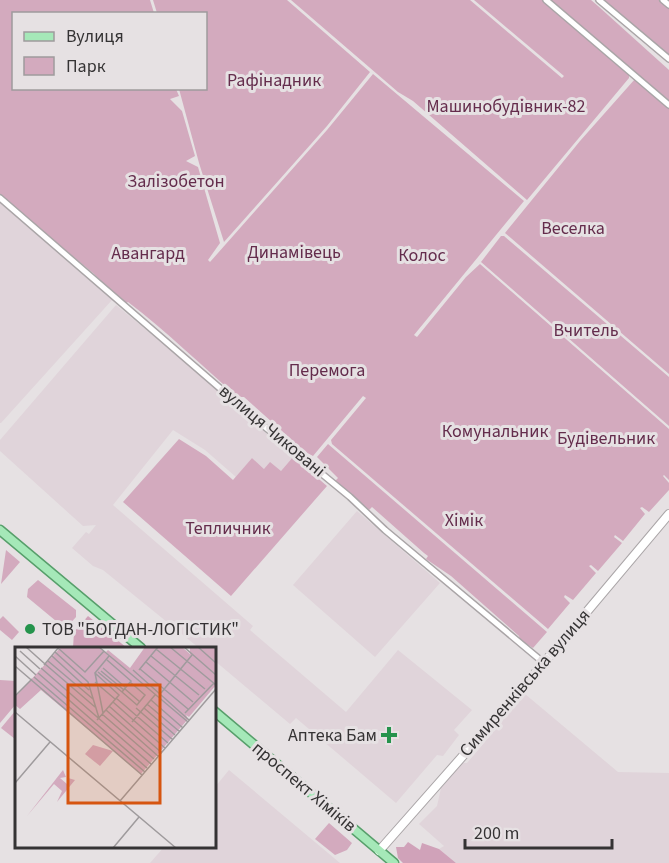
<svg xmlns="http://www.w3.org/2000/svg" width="669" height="863" viewBox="0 0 669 863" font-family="'Source Sans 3',sans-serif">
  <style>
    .built { fill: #e0d4da }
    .green { fill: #d3aabe }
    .forest { fill: #d0a2b9 }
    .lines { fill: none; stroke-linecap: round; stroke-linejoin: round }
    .street-casing { stroke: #aaa5a7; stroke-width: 8 }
    .secondary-casing { stroke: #aaa5a7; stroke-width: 10 }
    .primary-casing { stroke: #579f6b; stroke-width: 11 }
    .street { stroke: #fff; stroke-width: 5 }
    .secondary { stroke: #fff; stroke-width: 8 }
    .primary { stroke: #a5e8b8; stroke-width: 8 }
    .poi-dot { fill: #25934c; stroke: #e6e1e3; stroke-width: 2 }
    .labels { text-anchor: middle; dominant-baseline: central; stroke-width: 6; stroke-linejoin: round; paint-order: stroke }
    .park-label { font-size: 18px; fill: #642c4c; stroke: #e6e1e3 }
    .street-label { font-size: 18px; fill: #353334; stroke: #e6e1e3 }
    .poi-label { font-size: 18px; fill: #353334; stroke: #e6e1e3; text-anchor: start }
    .inset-road { fill: none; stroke: #9f9b9d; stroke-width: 1.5 }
    .view { fill: #d65510; fill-opacity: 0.15; stroke: #d65510; stroke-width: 3 }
    .inset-edge { fill: none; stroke: #353334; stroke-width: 3 }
  </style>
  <rect width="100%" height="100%" fill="#e6e1e3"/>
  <path class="built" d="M 0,203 L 112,300 L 1,423 L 0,423 Z
    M 116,305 L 172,351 L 293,457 L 281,471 L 264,469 L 252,458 L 236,477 L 205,450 L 173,430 L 113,505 L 253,626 L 250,630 L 346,712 L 398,650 L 472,710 L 454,730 L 459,735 L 443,756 L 437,755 L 396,803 L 296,718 L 290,724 L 215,661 L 214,648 L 199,648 L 103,570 L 93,566 L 72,548 L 86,532 L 89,534 L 96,525 L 83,526 L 0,451 L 0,440 Z
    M 357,511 L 440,583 L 375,657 L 293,585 Z
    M 525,694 L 618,772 L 669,773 L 669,863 L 456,863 L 439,849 L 444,846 L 419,824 L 437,806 L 441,788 L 461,763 L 467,763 Z
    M 229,770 L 340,863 L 150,863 L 164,847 L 214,846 L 215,787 Z"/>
  <path class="green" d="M 0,0 L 150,0 L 154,13 L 14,14 L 14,88 L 176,89 L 179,96 L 170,99 L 182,111 L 195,156 L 186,161 L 198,167 L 220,243 L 208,260 L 210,262 L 327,130 L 373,74 L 524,201 L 414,335 L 417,337 L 466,277 L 480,264 L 669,429 L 669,480 L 664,475 L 663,476 L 669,483 L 669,490 L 649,512 L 642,507 L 640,508 L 645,514 L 623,541 L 615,535 L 614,537 L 622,543 L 598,571 L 591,565 L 589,566 L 596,573 L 573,600 L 565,595 L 564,597 L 570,603 L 548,629 L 332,444 L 331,440 L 366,398 L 363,396 L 313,456 L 300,449 L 301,448 L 244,397 L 238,397 C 201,365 166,331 128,302 L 125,304 L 93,273 L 0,196 Z
    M 153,0 L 287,0 L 370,72 L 327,126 L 224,242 L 199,163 L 179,89 L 206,88 L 206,14 L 157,13 Z
    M 291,0 L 470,0 L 562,78 L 564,76 L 474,0 L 542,0 L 629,75 L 629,78 L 527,200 L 413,101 L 398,92 Z
    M 550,0 L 591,0 L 598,6 L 669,70 L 669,101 Z
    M 602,0 L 669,0 L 669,56 Z
    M 635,79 L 669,107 L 669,374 L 505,233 L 580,141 Z
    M 501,236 L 504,236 L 669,377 L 669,426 L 481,262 Z
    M 179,439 L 206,456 L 233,480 L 252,458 L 264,469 L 270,462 L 281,471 L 293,457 L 327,486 L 231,596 L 123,502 Z
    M 328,444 L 547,632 L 533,648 L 520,640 L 519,636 L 451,576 L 426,559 L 428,556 L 424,553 L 372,507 L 369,510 L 335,481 L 338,478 L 317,457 Z
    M 6,550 L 20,562 L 1,584 Z
    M 38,580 L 76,610 L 76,617 L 67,627 L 62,626 L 27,597 L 28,589 Z
    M 3,616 L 19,632 L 12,640 L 0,630 L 0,619 Z
    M 0,680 L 16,681 L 16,704 L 0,723 Z
    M 16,710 L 16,736 L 15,739 L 1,728 Z
    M 329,823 L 352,843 L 347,850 L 335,855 L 315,839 Z"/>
  <path class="forest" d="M 88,616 L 127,648 L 73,648 L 74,632 Z
    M 408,842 L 420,850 L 422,843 L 439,849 L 456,863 L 403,863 L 398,858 L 396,847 L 404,847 Z"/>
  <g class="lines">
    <g class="street-casing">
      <path id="street" d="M 546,0 L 669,105
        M 599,0 L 669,59
        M 663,0 L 669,5
        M 0,198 L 259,422 L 350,497 L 385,530 L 544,663"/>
    </g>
    <g class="secondary-casing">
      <path id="secondary" d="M 379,851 L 521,690 L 669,514"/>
    </g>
    <g class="primary-casing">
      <path id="primary" d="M 0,530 L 141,648
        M 214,711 L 394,863"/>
    </g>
    <use href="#street" class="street"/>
    <use href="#secondary" class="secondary"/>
    <use href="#primary" class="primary"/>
  </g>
  <g class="poi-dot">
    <circle cx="30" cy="629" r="6"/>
    <path d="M386 726h6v6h6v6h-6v6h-6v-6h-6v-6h6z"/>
  </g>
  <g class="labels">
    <g class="park-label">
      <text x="274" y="80">Рафінадник</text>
      <text x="506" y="106">Машинобудівник-82</text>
      <text x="176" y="181">Залізобетон</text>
      <text x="573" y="228">Веселка</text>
      <text x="294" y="252">Динамівець</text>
      <text x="148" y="253">Авангард</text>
      <text x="422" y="255">Колос</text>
      <text x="586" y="330">Вчитель</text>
      <text x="327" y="370">Перемога</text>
      <text x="495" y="431">Комунальник</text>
      <text x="606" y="438">Будівельник</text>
      <text x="464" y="520">Хімік</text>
      <text x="228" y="528">Тепличник</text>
    </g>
    <g class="street-label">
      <text transform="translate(272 431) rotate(40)">вулиця Чиковані</text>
      <text transform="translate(525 683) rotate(-49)">Симиренківська вулиця</text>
      <text transform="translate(304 787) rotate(40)">проспект Хіміків</text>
    </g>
    <g class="poi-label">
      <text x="42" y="629">ТОВ "БОГДАН-ЛОГІСТИК"</text>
      <text x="377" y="735" text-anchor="end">Аптека Бам</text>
    </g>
  </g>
  <g transform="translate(15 647)">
    <rect width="201" height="201" fill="#e6e1e3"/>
    <path d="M 46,0 L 83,0 L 102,15 L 91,5 L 93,3 L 115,21 L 130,0 L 167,0 L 175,7 L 175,0 L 201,0 L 201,38 L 174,70 L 171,68 L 173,72 L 126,127 L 26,43 L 5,62 L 0,58 L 0,50 ZM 78,98 L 98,104 L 85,119 L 70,107 ZM 48,123 L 51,130 L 45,131 L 52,137 L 53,131 L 60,133 L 42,155 L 47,144 L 39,137 L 12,169 Z" fill="#d3aabe"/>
    <path class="inset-road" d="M 11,0 L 30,17M 84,0 L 173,75M 155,0 L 201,38M 169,0 L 201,28M 183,0 L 201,16M 43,1 L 70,25 L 89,4M 141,2 L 190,42M 5,4 L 25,22M 40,5 L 73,35 L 84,71M 0,9 L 21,28M 37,9 L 74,43M 136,9 L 184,48M 92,13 L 116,34 L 107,45 L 122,58 L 130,48 L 115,35M 33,14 L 78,52M 131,15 L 178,55M 30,17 L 80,60M 29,18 L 44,0M 0,19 L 127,128M 26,21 L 136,117M 88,21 L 110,40M 125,22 L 173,62M 118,23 L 174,73M 124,23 L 143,0M 86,24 L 109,43M 83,25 L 107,45M 23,26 L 132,121M 80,26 L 88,66M 19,30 L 130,125M 80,35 L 100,52M 110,42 L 125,55M 146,46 L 177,8M 0,49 L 17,32M 101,51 L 153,96M 136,53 L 168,81M 98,55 L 150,101M 132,57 L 165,85M 94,59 L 147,106M 121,61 L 158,93M 129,61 L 160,88M 91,63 L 143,109M 0,65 L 161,201M 170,66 L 199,36M 87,67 L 139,112M 82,73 L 104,48 L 80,26 L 94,9M 117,75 L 140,48M 0,136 L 35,95M 105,154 L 201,42M 98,201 L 124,170"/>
    <path class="view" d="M 53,38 L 145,38 L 145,156 L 53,156 Z"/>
    <rect width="201" height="201" class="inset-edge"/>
  </g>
  <rect x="12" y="12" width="195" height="78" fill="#e6e1e3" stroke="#9f9b9d" stroke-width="1.5"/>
  <rect x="24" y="32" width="30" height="9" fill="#a5e8b8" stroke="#9f9b9d" stroke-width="1.5"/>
  <text x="66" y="42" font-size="18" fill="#353334">Вулиця</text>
  <rect x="24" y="57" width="30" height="18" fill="#d3aabe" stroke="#9f9b9d" stroke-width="1.5"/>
  <text x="66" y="72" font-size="18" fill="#353334">Парк</text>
  <path d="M465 839v9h147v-9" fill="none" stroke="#353334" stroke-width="3"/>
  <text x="474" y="839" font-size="18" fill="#353334" stroke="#e6e1e3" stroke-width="4.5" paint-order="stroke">200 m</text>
</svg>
